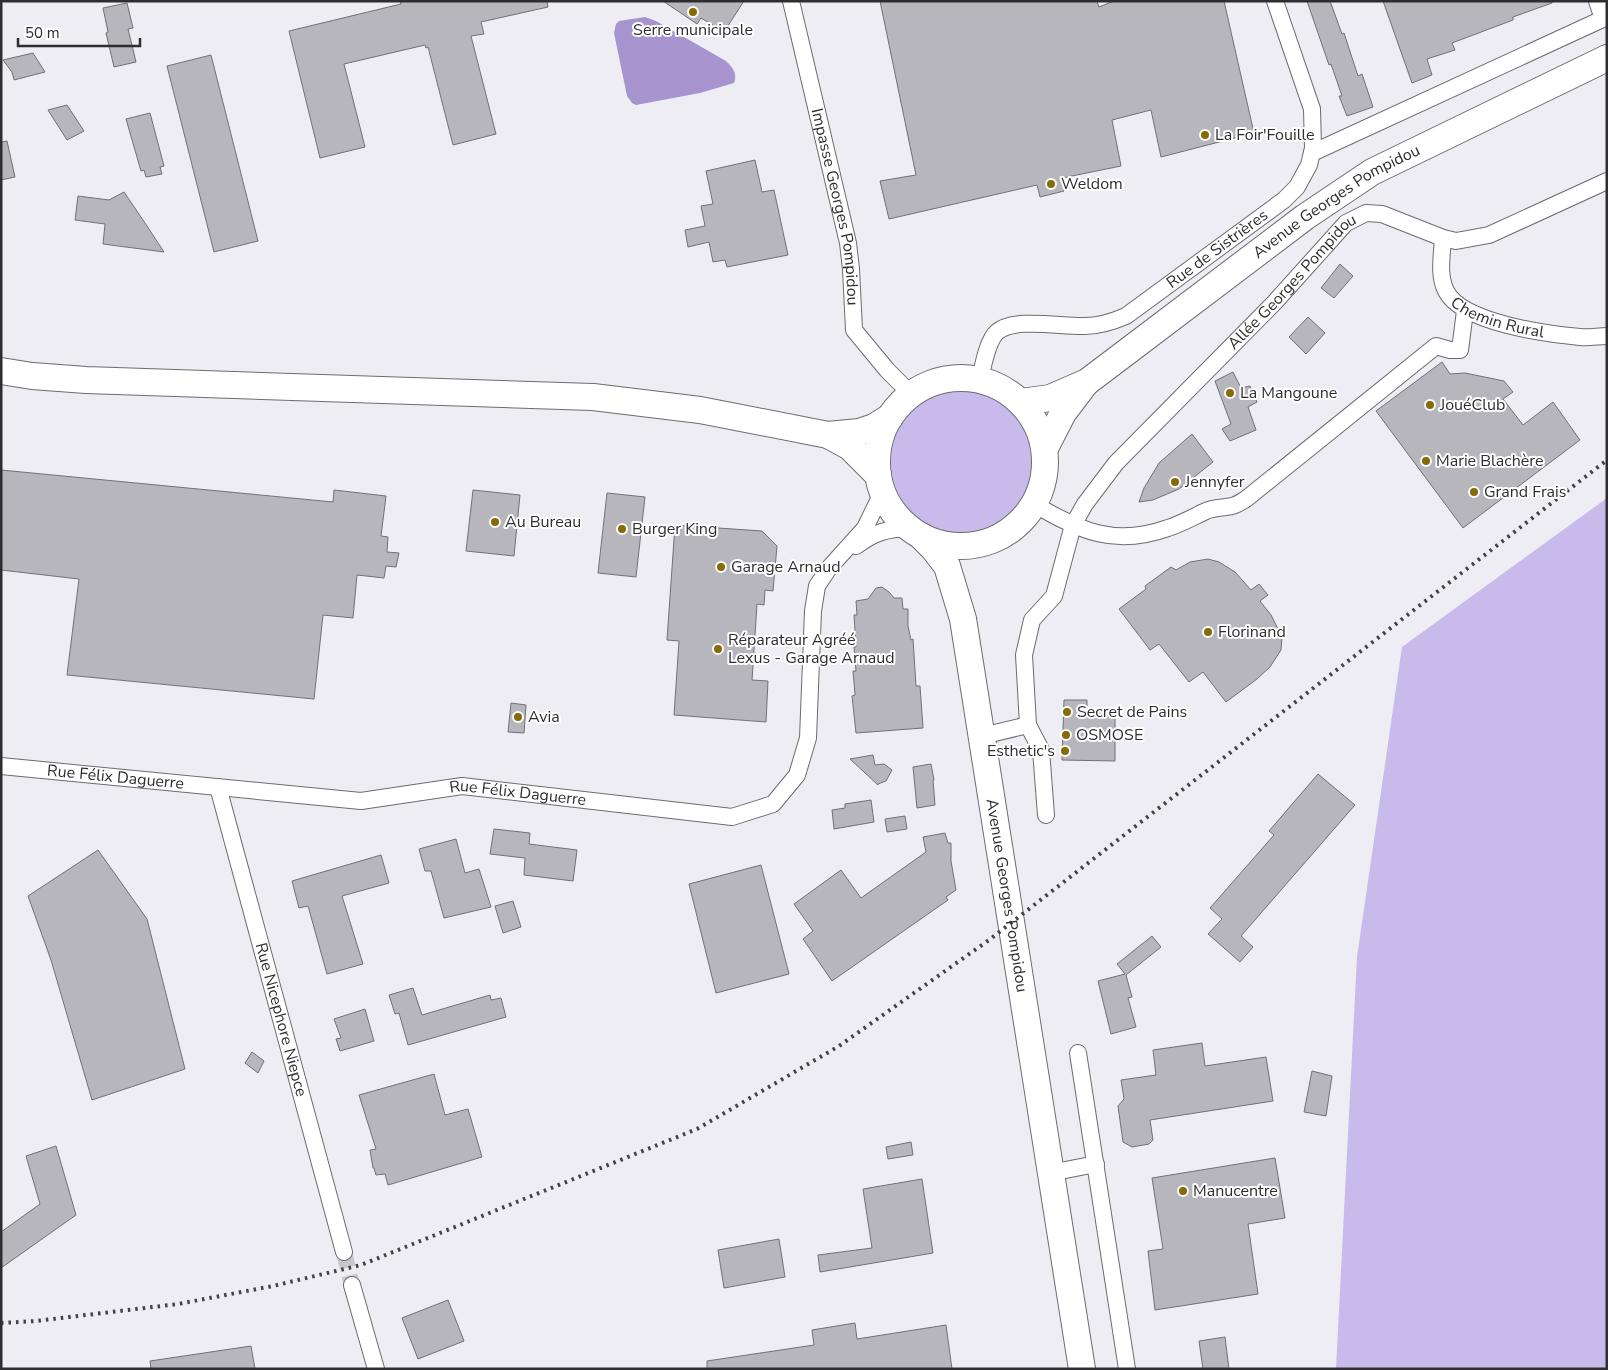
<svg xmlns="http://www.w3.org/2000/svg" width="1608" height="1370" viewBox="0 0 1608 1370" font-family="'Nunito Sans',sans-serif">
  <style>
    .green { fill: #c9baec }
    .water { fill: #a794cf }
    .building { fill: #b8b6bd; stroke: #727076 }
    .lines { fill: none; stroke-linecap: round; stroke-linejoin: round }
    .street-tunnel { stroke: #c8c7cd; stroke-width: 16; stroke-dasharray: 16 8; stroke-linecap: butt }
    .street-casing { stroke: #6d6b71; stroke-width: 18 }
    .primary-casing { stroke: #6d6b71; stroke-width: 28 }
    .street { stroke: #fff; stroke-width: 16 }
    .primary { stroke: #fff; stroke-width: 26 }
    .rail { stroke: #424144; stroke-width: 4; stroke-dasharray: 2.5 5; stroke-linecap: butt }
    .poi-dot { fill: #876905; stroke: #fff; stroke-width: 2 }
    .labels { text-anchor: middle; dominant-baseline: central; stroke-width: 4; stroke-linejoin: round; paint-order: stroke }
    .poi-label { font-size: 16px; fill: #2e2d30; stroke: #fff; text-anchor: start }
    .street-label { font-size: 16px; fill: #2e2d30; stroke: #fff }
  </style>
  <rect width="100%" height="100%" fill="#efedf4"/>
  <path class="green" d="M891 462a72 72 0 1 1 144 0a72 72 0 1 1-144 0Z
    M 1607,498 L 1607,1369 L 1336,1369 L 1357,957 L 1402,647 Z"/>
  <path class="water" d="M 645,17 L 656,21 L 726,61 C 732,67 738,73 734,83 L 700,93 L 636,105 L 632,103 L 627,96 L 614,33 L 616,24 L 619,21 Z"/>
  <path class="building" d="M 400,1 L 547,1 L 548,7 L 481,22 L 484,34 L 471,36 L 496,134 L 453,145 L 428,47 L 426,48 L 425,45 L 344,64 L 365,147 L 320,158 L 289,31 L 401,4 Z
    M 663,1 L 744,1 L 724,32 L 701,18 L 697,24 Z
    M 880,1 L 1097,1 L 1099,7 L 1114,1 L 1224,1 L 1254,133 L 1161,157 L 1151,110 L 1112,120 L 1121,166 L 1062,178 L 1064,191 L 1040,197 L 1037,185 L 889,219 L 880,181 L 916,175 Z
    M 1307,1 L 1330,1 L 1342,34 L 1344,33 L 1358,76 L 1362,74 L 1373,107 L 1347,116 L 1339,96 L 1342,96 L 1331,64 L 1329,65 Z
    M 1383,1 L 1552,1 L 1552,3 L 1513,17 L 1513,20 L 1452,43 L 1455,50 L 1427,59 L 1432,75 L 1412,83 Z
    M 127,3 L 133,28 L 128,29 L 136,62 L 114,67 L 106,33 L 108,32 L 103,8 Z
    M 33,53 L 45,72 L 14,80 L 12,72 L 3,60 Z
    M 211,55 L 258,241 L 214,252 L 167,66 Z
    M 67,105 L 84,131 L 67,140 L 48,110 Z
    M 150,113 L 164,166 L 160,167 L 162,174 L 146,177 L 144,170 L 141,171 L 126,119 Z
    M 7,141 L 15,177 L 1,180 L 1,142 Z
    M 755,160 L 762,192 L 774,190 L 788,255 L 727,267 L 725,260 L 713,262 L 709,242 L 688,247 L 685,230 L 705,226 L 701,206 L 713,204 L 706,171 Z
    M 124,192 L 147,226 L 164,252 L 103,244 L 105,224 L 75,220 L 78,196 L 109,200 Z
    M 1340,264 L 1353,276 L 1334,298 L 1321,288 Z
    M 1308,317 L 1325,333 L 1306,354 L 1289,337 Z
    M 1442,362 L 1450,374 L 1465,373 L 1504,381 L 1513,392 L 1503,399 L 1523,425 L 1553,402 L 1580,440 L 1463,528 L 1376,411 Z
    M 1233,372 L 1241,388 L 1250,386 L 1257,402 L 1248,407 L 1256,430 L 1230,441 L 1222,429 L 1231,424 L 1215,381 Z
    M 1192,434 L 1213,462 L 1179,489 L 1153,500 L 1139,502 L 1144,488 L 1159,463 Z
    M 1,470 L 333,502 L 334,490 L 386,496 L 381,536 L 388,537 L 387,552 L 399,553 L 396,567 L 386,566 L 384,578 L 357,575 L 353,618 L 323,615 L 314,699 L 67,675 L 79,579 L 1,570 Z
    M 473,490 L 520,495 L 514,556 L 466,551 Z
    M 607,493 L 645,497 L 636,577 L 598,573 Z
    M 675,525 L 762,531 L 777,546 L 773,591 L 765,590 L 764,605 L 757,604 L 752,680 L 768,681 L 766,722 L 674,715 L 679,641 L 667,640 Z
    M 1208,559 L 1219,562 L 1235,572 L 1251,590 L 1259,584 L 1268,595 L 1260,601 L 1271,615 L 1282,637 L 1281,650 L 1270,667 L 1257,679 L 1226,702 L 1203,672 L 1189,682 L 1159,644 L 1150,650 L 1119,609 L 1146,589 L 1145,586 L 1171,567 L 1176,570 L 1190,562 Z
    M 882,587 L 889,592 L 894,598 L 902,598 L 903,609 L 908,609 L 908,626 L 911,640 L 913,639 L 916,686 L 920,686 L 923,728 L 856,733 L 852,696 L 855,695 L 853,671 L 856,671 L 854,647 L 856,647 L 854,615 L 857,615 L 856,601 L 868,599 L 876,588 Z
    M 1064,700 L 1087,700 L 1087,710 L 1115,712 L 1115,761 L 1062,760 Z
    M 511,703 L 526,705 L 524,733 L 508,732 Z
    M 873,755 L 875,765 L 884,764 L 892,770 L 886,781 L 878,784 L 878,785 L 850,759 Z
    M 931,764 L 934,780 L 933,780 L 935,805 L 917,808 L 913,767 Z
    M 1318,774 L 1355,805 L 1241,936 L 1253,947 L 1240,962 L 1208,934 L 1222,919 L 1210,908 L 1274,835 L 1269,831 Z
    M 871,800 L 874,822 L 834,829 L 832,810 L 845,808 L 845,804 Z
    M 905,816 L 907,829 L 887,832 L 885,819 Z
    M 494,829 L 530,833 L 529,844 L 577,850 L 573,881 L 524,875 L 525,858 L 490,854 Z
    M 945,833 L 948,843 L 951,843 L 951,861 L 956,890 L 946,897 L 948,900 L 832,981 L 803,939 L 813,931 L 794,904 L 841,870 L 861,898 L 926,852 L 923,837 Z
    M 456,839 L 465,873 L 479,869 L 491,907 L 444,918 L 431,871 L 425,871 L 419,849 Z
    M 98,850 L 147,919 L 185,1069 L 92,1100 L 51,960 L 28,896 Z
    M 381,855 L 389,883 L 342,896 L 363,964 L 327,974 L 308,906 L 299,908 L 292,881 Z
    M 761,865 L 789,974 L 716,993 L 689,884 Z
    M 513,901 L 521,927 L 503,933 L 495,906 Z
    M 1152,936 L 1161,947 L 1126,975 L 1132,997 L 1128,998 L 1136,1027 L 1111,1034 L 1098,981 L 1125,974 L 1117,964 Z
    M 413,988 L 422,1015 L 490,995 L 491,1000 L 501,998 L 506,1017 L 408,1045 L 399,1013 L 395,1014 L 389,995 Z
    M 365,1009 L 374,1041 L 340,1051 L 336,1039 L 341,1038 L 334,1019 Z
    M 1202,1043 L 1205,1066 L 1266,1057 L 1273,1101 L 1150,1120 L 1153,1140 L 1149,1144 L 1132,1147 L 1123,1142 L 1118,1106 L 1124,1099 L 1121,1080 L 1156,1075 L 1153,1050 Z
    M 252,1052 L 264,1061 L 258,1073 L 245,1063 Z
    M 1312,1071 L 1332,1076 L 1326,1116 L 1304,1112 Z
    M 434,1074 L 445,1115 L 468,1109 L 482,1157 L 388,1185 L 385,1174 L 376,1175 L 374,1168 L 373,1168 L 370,1150 L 376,1149 L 359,1095 Z
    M 911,1142 L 913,1155 L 888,1159 L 886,1147 Z
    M 56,1146 L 76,1215 L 1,1268 L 1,1232 L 40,1204 L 26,1156 Z
    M 1275,1158 L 1285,1218 L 1248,1224 L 1258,1294 L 1155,1310 L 1148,1251 L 1163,1249 L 1152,1178 Z
    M 922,1179 L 933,1253 L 820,1272 L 818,1255 L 872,1248 L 863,1189 Z
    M 779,1239 L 785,1277 L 724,1288 L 718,1250 Z
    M 448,1300 L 464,1341 L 418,1359 L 402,1318 Z
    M 855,1323 L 857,1339 L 946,1325 L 952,1369 L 707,1369 L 707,1361 L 814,1345 L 812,1330 Z
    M 1225,1337 L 1229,1369 L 1203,1369 L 1199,1341 Z
    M 251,1346 L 255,1369 L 151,1369 L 150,1361 Z"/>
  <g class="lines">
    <path class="street-tunnel" d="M 344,1252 L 352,1285"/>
    <g class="street-casing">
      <g id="street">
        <path id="s1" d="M 791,1 L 848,243 L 851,269 L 854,330 L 887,370 L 911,394"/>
        <path d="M 1597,1 L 1603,19"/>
        <path d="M 1312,153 L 1607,17"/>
        <path id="s2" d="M 1443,238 C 1442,256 1438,275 1446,291 C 1462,323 1547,334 1580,337 C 1589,338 1598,336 1607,336"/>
        <path id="s3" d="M 980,379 C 983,367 987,341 997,332 C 1014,317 1062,327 1085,326 C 1100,326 1112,322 1126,316 L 1284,200 L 1297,187 L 1309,165 L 1313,148 L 1312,109 L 1275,1"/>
        <path d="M 1034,504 C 1079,531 1115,547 1168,528 C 1181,524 1193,517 1206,511 C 1214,507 1224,508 1232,506 C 1237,505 1241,502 1246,499 L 1436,346 L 1450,350 L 1460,350 L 1465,311"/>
        <path d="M 856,546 C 875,532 886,529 910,528"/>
        <path d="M 982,736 L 1028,725"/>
        <path id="s4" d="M 1,766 L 361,801 L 462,786 L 732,817 L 773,804 L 797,775 L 808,738 L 813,611 L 817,586 L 829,568 L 865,528 L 883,491"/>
        <path id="s5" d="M 218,787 L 344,1252"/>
        <path id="s6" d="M 1046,815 L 1041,750 L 1028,725 L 1024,655 L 1032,620 L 1054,596 L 1073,525 L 1085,504 L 1116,463 L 1275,302 L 1346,223 L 1366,213 L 1382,214 L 1443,238 L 1456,241 L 1489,235 L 1607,181"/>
        <path d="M 1078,1053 L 1127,1369"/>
        <path d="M 1050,1173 L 1096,1164"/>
        <path d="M 352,1285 L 376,1369"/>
      </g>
    </g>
    <g class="primary-casing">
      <g id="primary">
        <path d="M 1,371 L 32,376 L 86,380 L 593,397 L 700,410 L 828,435 L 859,432 L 874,427 L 890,417"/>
        <circle cx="961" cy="462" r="84"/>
        <path id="s7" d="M 1021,402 L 1050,398 L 1087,382 L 1305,217 L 1372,172 L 1607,58"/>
        <path d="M 828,435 L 850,447 L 878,475"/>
        <path d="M 1045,448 L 1063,413 L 1085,384"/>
        <path id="s8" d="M 921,536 L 933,548 L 947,566 L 963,619 L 1082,1369"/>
      </g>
    </g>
    <use href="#street" class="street"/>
    <use href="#primary" class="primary"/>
    <path class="rail" d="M 1,1323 L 36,1321 L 178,1304 L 273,1286 L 361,1265 L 697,1129 L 839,1046 L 989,940 L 1607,460"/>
  </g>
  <g class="poi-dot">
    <circle cx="693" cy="12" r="5"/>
    <circle cx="1205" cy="135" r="5"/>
    <circle cx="1051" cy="184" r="5"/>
    <circle cx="1230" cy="393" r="5"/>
    <circle cx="1430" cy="405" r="5"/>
    <circle cx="1426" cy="461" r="5"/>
    <circle cx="1175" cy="482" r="5"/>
    <circle cx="1474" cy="492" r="5"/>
    <circle cx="495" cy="522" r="5"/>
    <circle cx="622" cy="529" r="5"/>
    <circle cx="721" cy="567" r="5"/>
    <circle cx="1208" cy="632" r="5"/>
    <circle cx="718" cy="649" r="5"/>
    <circle cx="1067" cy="712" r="5"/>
    <circle cx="518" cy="717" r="5"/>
    <circle cx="1066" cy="735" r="5"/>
    <circle cx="1065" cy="751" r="5"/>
    <circle cx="1183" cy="1191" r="5"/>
  </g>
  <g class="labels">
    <g class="poi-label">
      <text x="693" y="30" text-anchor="middle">Serre municipale</text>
      <text x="1215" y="135">La Foir'Fouille</text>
      <text x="1061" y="184">Weldom</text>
      <text x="1240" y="393">La Mangoune</text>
      <text x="1440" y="405">JouéClub</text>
      <text x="1436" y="461">Marie Blachère</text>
      <text x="1185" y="482">Jennyfer</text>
      <text x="1484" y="492">Grand Frais</text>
      <text x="505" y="522">Au Bureau</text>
      <text x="632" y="529">Burger King</text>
      <text x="731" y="567">Garage Arnaud</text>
      <text x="1218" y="632">Florinand</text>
      <text x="728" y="640">Réparateur Agréé<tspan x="728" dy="18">Lexus - Garage Arnaud</tspan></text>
      <text x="1077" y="712">Secret de Pains</text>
      <text x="528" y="717">Avia</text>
      <text x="1076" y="735">OSMOSE</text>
      <text x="1055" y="751" text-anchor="end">Esthetic's</text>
      <text x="1193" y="1191">Manucentre</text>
    </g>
    <g class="street-label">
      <text stroke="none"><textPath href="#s7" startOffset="378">Avenue Georges Pompidou</textPath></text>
      <text stroke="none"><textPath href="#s1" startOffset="211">Impasse Georges Pompidou</textPath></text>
      <text stroke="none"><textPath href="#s3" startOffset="296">Rue de Sistrières</textPath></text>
      <text stroke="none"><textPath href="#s6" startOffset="634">Allée Georges Pompidou</textPath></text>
      <text stroke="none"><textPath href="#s2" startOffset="114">Chemin Rural</textPath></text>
      <text stroke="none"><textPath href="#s4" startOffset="115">Rue Félix Daguerre</textPath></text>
      <text stroke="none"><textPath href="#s4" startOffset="520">Rue Félix Daguerre</textPath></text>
      <text stroke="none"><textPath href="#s8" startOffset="375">Avenue Georges Pompidou</textPath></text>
      <text stroke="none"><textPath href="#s5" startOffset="241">Rue Nicephore Niepce</textPath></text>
    </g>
  </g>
  <rect width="1608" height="1370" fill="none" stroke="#2e2d30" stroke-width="5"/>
  <path d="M18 38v8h122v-8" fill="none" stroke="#2e2d30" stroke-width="2.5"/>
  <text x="25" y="38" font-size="15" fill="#2e2d30" stroke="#ffffff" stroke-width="4" paint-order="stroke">50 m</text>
</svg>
